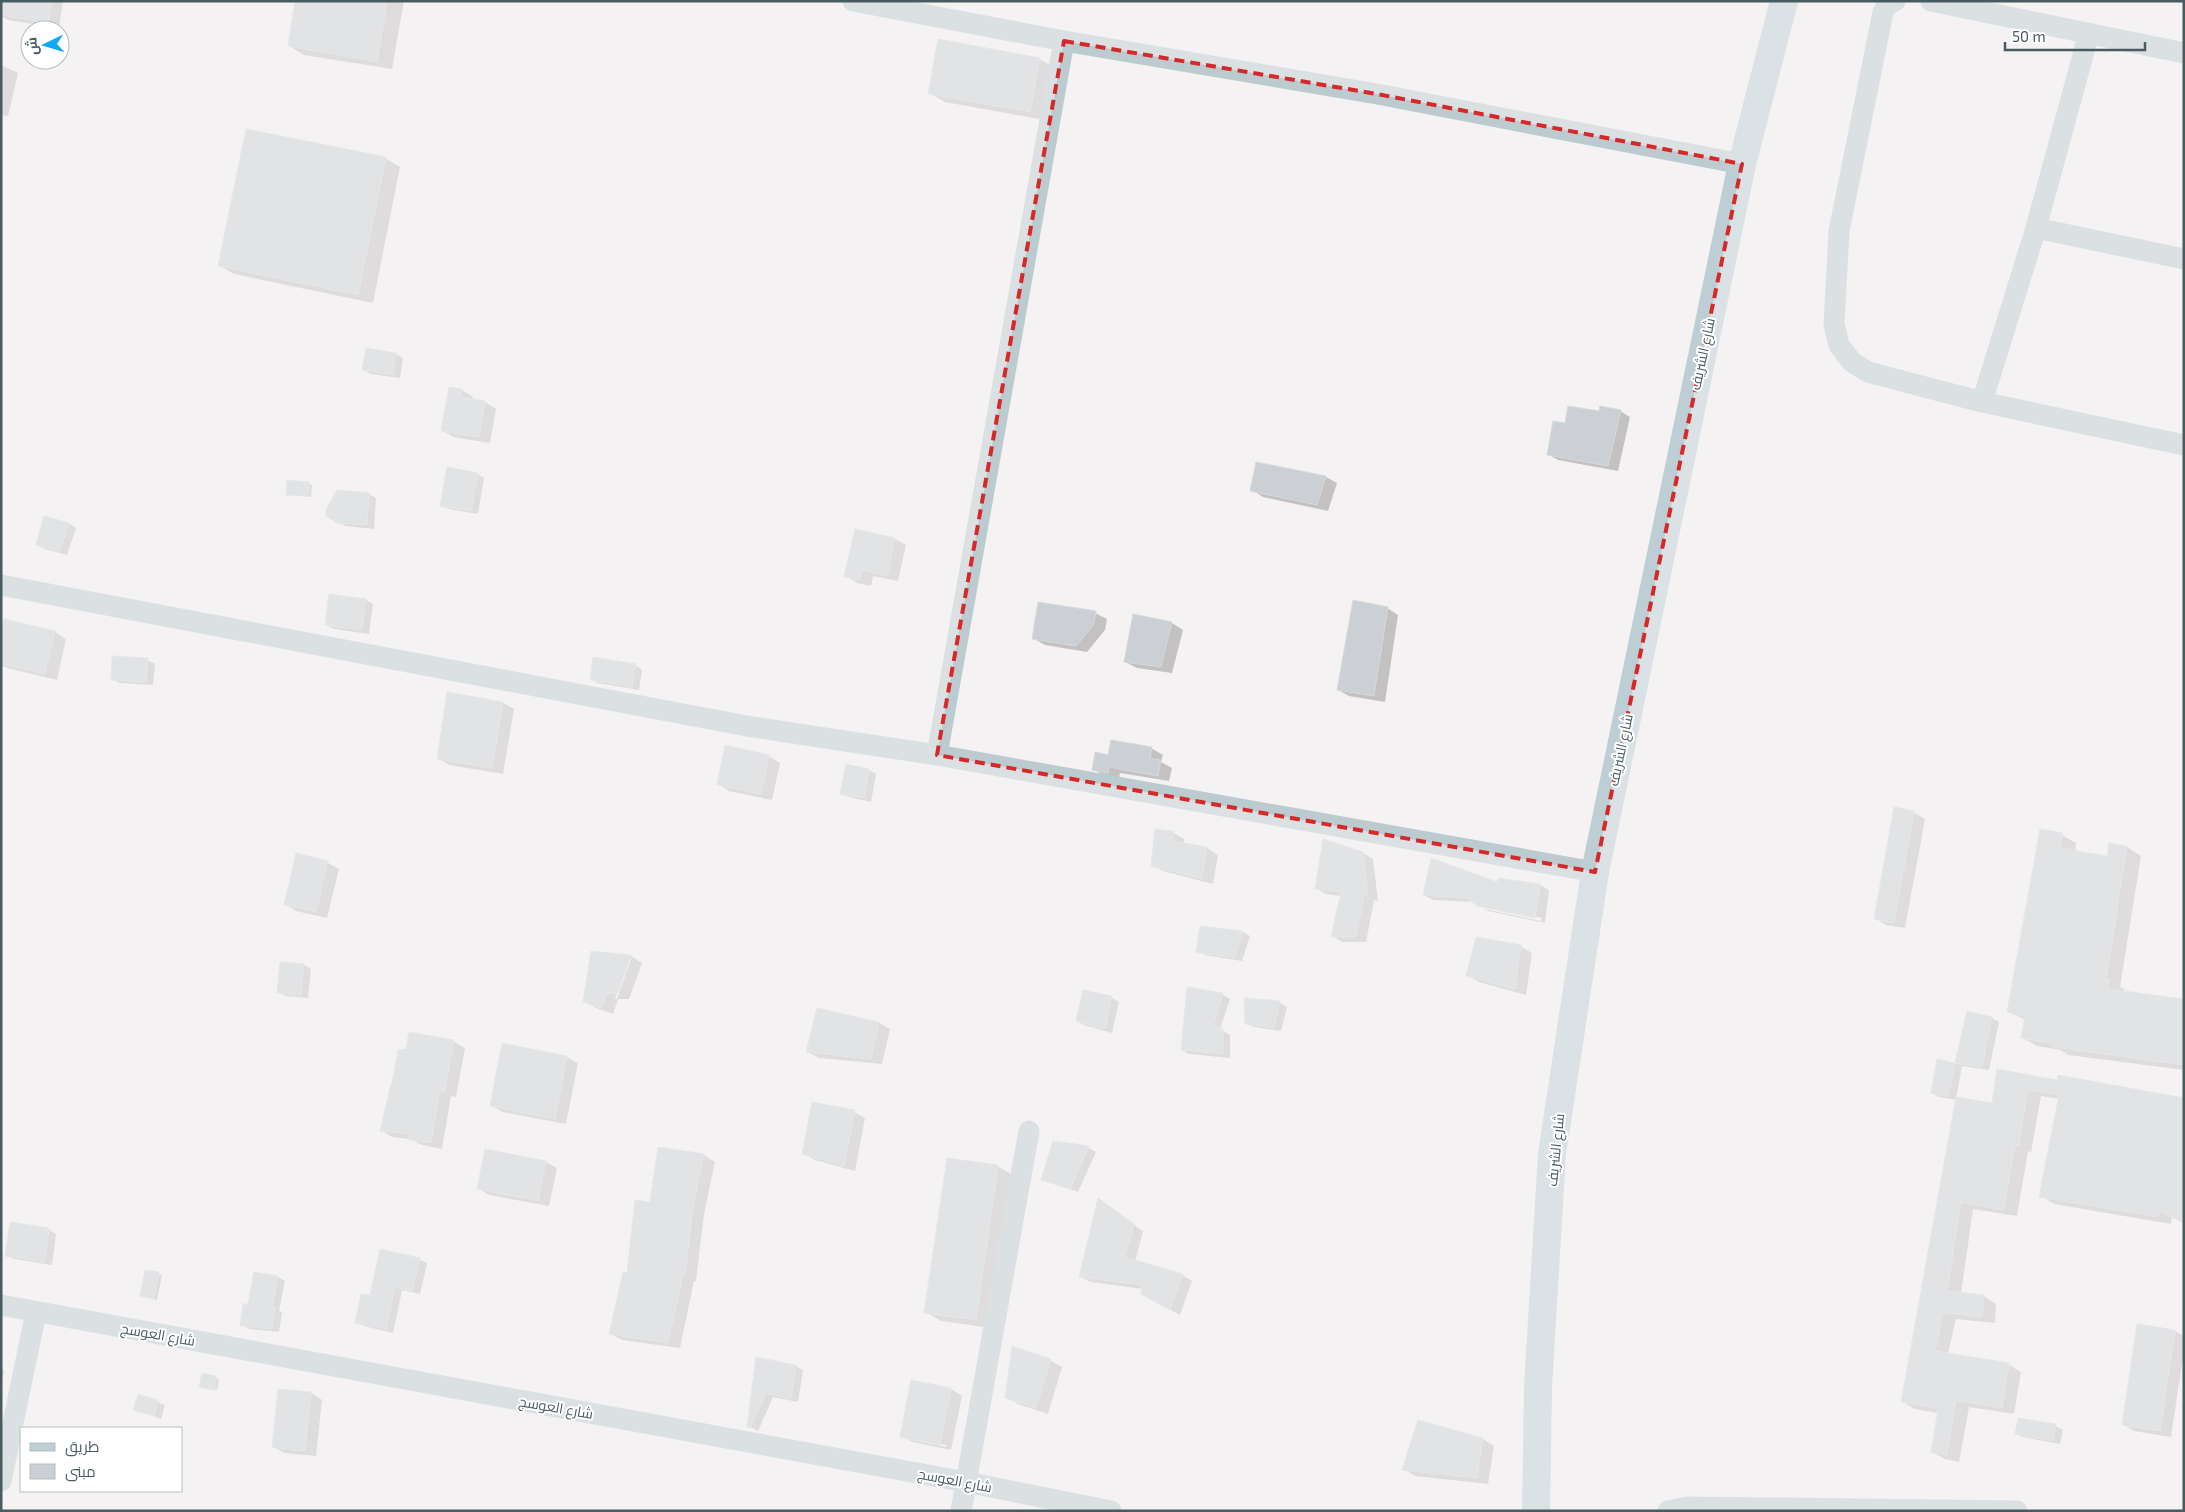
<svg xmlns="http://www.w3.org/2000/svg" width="2185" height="1512" viewBox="0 0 2185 1512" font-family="'Exo 2',Cairo,sans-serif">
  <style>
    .shadow { fill: #0003; fill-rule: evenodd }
    .building { fill: #ccd0d4; stroke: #d6dadd }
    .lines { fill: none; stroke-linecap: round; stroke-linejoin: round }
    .street { stroke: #bccbcf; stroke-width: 21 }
    .secondary { stroke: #bdced4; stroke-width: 28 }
    .marked { fill: none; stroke: #d62828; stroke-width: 4; stroke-dasharray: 10 6; stroke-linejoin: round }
    .labels { text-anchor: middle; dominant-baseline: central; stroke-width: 4; stroke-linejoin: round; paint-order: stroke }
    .street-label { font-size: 14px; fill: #485b61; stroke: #fff }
  </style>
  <rect width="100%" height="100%" fill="#f4f2f2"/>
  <path class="shadow" d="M 1,1 L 63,1 L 59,28 L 8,20 L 1,16 Z
    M 297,1 L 404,1 L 392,69 L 304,55 L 289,46 Z
    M 1039,59 L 1055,68 L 1045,120 L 945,102 L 929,93 Z
    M 1,65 L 18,73 L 8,116 L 1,115 Z
    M 385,158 L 400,167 L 373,303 L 234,274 L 219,265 Z
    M 367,349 L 396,354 L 403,358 L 400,378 L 371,374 L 364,370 Z
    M 450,388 L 462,390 L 473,397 L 473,400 L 485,402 L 496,409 L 490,443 L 453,437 L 442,430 Z
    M 1620,411 L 1630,417 L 1618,471 L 1558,460 L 1548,454 L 1566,425 L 1600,413 Z
    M 477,474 L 484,478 L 478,514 L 449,509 L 442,505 Z
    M 1326,477 L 1337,483 L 1328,511 L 1263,497 L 1252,490 Z
    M 308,483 L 312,485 L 311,497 L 287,494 Z
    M 338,491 L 369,494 L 376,498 L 374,529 L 345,526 L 327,515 Z
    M 45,517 L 69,524 L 76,528 L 67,555 L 45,549 L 38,545 Z
    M 856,530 L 895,539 L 906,545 L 898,581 L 873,576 L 871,586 L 857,583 L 846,576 Z
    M 330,595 L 366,600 L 373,604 L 369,634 L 334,629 L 326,625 Z
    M 1387,608 L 1398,615 L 1385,702 L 1349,696 L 1338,690 Z
    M 1095,613 L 1107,619 L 1105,630 L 1087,652 L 1045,645 L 1034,639 Z
    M 1134,615 L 1172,623 L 1183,630 L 1172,673 L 1137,668 L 1125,662 Z
    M 55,632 L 66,639 L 57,680 L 7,668 L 1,665 L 1,637 Z
    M 147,660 L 155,664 L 153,685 L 120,683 L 112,679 Z
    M 635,665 L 642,670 L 639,690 L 598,683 L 591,679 Z
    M 503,703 L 514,709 L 503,774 L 449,765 L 438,758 Z
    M 726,747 L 769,756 L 780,763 L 772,800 L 729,791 L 718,784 Z
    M 1151,748 L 1163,755 L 1161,762 L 1172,768 L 1169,781 L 1120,773 L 1119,778 L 1105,776 L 1093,769 L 1109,756 Z
    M 847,766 L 869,770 L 876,774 L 871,802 L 849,797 L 841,793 Z
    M 1913,812 L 1925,819 L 1905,928 L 1886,925 L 1875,918 Z
    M 1172,832 L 1184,839 L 1184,844 L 1207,848 L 1218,855 L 1213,884 L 1163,871 L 1152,865 Z
    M 2062,835 L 2076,843 L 2075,852 L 2108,858 L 2110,844 L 2127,847 L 2141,856 L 2120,987 L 2124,989 L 2123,992 L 2184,1000 L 2184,1070 L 2068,1055 L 2061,1050 L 2037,1046 L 2023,1038 L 2026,1020 L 2008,1012 Z
    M 1363,853 L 1373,859 L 1378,901 L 1374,900 L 1366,942 L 1342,942 L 1333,936 L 1341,896 L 1326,894 L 1316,888 Z
    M 297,855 L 328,863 L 339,869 L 327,918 L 296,911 L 285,904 Z
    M 1498,884 L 1540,885 L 1549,890 L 1545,923 L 1488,911 L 1484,909 L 1541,921 L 1542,918 L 1478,905 L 1474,902 L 1433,900 L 1424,895 Z
    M 1201,928 L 1243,932 L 1250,936 L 1242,961 L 1205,955 L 1197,951 Z
    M 1520,946 L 1532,953 L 1526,995 L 1479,982 L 1468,975 Z
    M 592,952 L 631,956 L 642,963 L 629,999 L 618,999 L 613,1014 L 596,1008 L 584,1002 ZM 629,959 L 631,959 L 617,999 L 615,999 Z
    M 304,965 L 311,969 L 308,998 L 286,996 L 279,992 Z
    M 1188,988 L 1223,995 L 1230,999 L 1220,1029 L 1230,1035 L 1230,1058 L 1189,1054 L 1182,1050 Z
    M 1084,992 L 1112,998 L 1119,1002 L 1112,1033 L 1084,1025 L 1077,1021 Z
    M 1246,999 L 1280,1003 L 1287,1007 L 1281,1031 L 1254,1027 L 1246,1023 Z
    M 1968,1013 L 1992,1018 L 1999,1022 L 1989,1070 L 1962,1066 L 1956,1098 L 1993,1104 L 1998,1071 L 2058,1081 L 2172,1217 L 2171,1224 L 2054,1204 L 2041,1196 L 2060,1099 L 2041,1096 L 2031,1152 L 2028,1151 L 2017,1216 L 1973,1209 L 1961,1294 L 1984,1296 L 1996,1304 L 1995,1323 L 1956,1319 L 1948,1354 L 2009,1365 L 2021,1372 L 2014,1414 L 1969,1407 L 1959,1462 L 1945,1459 L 1932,1452 L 1938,1413 L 1915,1409 L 1903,1402 L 1957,1100 L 1939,1097 L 1932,1093 L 1938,1061 L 1956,1064 Z
    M 879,1023 L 890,1029 L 882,1064 L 819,1058 L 808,1052 Z
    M 410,1033 L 454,1042 L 465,1048 L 456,1097 L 451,1096 L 442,1149 L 422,1145 L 410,1139 L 392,1137 L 381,1130 L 407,1050 Z
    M 503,1044 L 567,1057 L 578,1063 L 566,1124 L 503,1112 L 492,1106 Z
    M 854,1112 L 865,1118 L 855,1171 L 815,1160 L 804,1153 Z
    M 1054,1142 L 1089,1148 L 1096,1152 L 1078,1192 L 1043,1180 Z
    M 659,1148 L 704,1155 L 715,1162 L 704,1214 L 696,1281 L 694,1281 L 680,1348 L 622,1340 L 611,1334 L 651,1203 Z
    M 545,1162 L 557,1168 L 549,1206 L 489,1195 L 478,1188 Z
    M 997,1166 L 1013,1175 L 991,1328 L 941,1321 L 926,1312 Z
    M 1099,1200 L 1143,1231 L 1135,1262 L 1182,1275 L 1192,1281 L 1180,1315 L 1152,1300 L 1143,1289 L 1091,1282 L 1081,1277 Z
    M 11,1224 L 49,1230 L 56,1234 L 52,1265 L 14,1259 L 7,1255 Z
    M 419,1259 L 427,1263 L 420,1294 L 402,1290 L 393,1333 L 364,1326 L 357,1322 L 370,1297 Z
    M 158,1274 L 162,1275 L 157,1300 L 141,1296 Z
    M 278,1277 L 285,1281 L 279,1311 L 282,1312 L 279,1332 L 249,1329 L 242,1325 L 249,1305 Z
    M 2175,1331 L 2184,1336 L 2184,1351 L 2171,1437 L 2134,1431 L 2123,1424 Z
    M 1013,1348 L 1051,1361 L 1062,1367 L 1048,1414 L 1018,1404 L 1007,1397 Z
    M 757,1358 L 796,1366 L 803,1370 L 798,1402 L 773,1397 L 758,1431 L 748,1426 Z
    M 1,1369 L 4,1371 L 1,1389 Z
    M 203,1375 L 219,1379 L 217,1390 L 201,1386 Z
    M 951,1389 L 962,1396 L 951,1450 L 913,1442 L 901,1436 ZM 912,1438 L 946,1445 L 946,1447 L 912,1440 Z
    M 311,1393 L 322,1400 L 316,1456 L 285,1453 L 273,1447 Z
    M 139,1396 L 165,1405 L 161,1419 L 135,1409 Z
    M 2055,1426 L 2063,1430 L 2060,1444 L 2023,1437 L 2016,1433 Z
    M 1483,1439 L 1494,1446 L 1488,1484 L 1415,1476 L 1404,1469 Z"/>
  <path class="building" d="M 1,1 L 52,1 L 48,23 L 1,15 Z
    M 295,1 L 387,1 L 377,62 L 288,46 Z
    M 938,39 L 1040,58 L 1030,112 L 928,94 Z
    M 246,129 L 386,157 L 358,295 L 218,266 Z
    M 366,348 L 396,353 L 393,375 L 362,370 Z
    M 449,387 L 462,389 L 461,397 L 485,401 L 479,437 L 441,431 Z
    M 1568,406 L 1599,411 L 1600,406 L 1621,410 L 1608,466 L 1547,455 L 1553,421 L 1565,423 Z
    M 1256,462 L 1326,476 L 1317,505 L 1250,491 Z
    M 447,467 L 478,473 L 471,511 L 440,506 Z
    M 287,480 L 309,482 L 308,496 L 286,495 Z
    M 337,490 L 369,493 L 367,525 L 337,523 L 326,516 L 326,510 Z
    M 44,516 L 69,523 L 60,551 L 36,545 Z
    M 855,529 L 895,538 L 887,576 L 862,570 L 860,580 L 844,577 Z
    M 329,594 L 366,599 L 362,630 L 325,625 Z
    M 1353,600 L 1388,607 L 1374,696 L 1337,690 Z
    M 1038,602 L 1096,611 L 1094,624 L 1076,646 L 1032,639 Z
    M 1133,614 L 1172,622 L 1161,667 L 1124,662 Z
    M 4,619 L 55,631 L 45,674 L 1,664 L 1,631 Z
    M 112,656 L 148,658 L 146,682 L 111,680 Z
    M 593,657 L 636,664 L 632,687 L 590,680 Z
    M 447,692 L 503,702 L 492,768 L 437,759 Z
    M 1111,740 L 1152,747 L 1150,758 L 1161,760 L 1158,776 L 1109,767 L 1108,773 L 1092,770 L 1095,752 L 1108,755 Z
    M 725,745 L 769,755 L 761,794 L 717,785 Z
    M 846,764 L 869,769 L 864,798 L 840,794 Z
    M 1894,807 L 1914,811 L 1894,923 L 1874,919 Z
    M 1155,829 L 1173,831 L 1174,841 L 1207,847 L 1202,879 L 1151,866 Z
    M 2040,829 L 2063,833 L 2060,848 L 2107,856 L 2109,843 L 2127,846 L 2106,979 L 2110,979 L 2108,989 L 2184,999 L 2184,1065 L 2053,1047 L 2053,1044 L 2021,1038 L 2025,1016 L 2007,1012 Z
    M 1323,839 L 1363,852 L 1368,896 L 1364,895 L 1356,937 L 1331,937 L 1341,892 L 1315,889 Z
    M 296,853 L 328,861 L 316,912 L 284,905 Z
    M 1431,858 L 1497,882 L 1498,878 L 1540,884 L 1535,918 L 1477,906 L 1467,898 L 1423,895 Z
    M 1200,926 L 1243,931 L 1234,958 L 1196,952 Z
    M 1476,937 L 1521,945 L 1515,989 L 1466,976 Z
    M 591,951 L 631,955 L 618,993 L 607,994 L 601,1008 L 583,1002 Z
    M 280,962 L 304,964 L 301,995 L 277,993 Z
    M 1187,987 L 1223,993 L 1213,1026 L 1223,1029 L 1223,1054 L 1181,1050 Z
    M 1083,990 L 1112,996 L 1105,1029 L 1076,1021 Z
    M 1244,998 L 1280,1001 L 1274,1028 L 1245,1024 Z
    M 817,1008 L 879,1022 L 871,1059 L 806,1052 Z
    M 1967,1011 L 1992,1017 L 1982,1067 L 1955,1063 Z
    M 409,1032 L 454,1040 L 445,1091 L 440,1090 L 431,1143 L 409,1140 L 409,1134 L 380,1131 L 391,1084 L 392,1084 L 398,1050 L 406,1049 Z
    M 502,1043 L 567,1056 L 555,1119 L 490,1106 Z
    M 1937,1059 L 1955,1063 L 1948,1097 L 1931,1093 Z
    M 1997,1069 L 2057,1080 L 2058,1075 L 2184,1098 L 2184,1223 L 2159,1211 L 2158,1217 L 2039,1197 L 2059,1095 L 2028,1090 L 2019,1145 L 2015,1145 L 2004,1210 L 1961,1202 L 1947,1291 L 1984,1295 L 1982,1317 L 1943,1313 L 1935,1351 L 2009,1363 L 2002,1408 L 1956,1400 L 1947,1455 L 1931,1453 L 1938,1409 L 1901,1402 L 1956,1097 L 1992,1103 Z
    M 812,1102 L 855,1110 L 844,1166 L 802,1154 Z
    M 1053,1141 L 1089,1146 L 1070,1189 L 1041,1180 Z
    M 658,1147 L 704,1154 L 693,1207 L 685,1275 L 683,1275 L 668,1343 L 609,1334 L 623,1272 L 627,1273 L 635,1200 L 650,1202 Z
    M 485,1149 L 546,1161 L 538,1201 L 477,1189 Z
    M 947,1158 L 998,1165 L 976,1320 L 924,1313 Z
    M 1098,1198 L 1134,1224 L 1125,1257 L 1183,1274 L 1170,1310 L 1141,1294 L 1142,1285 L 1079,1277 Z
    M 10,1222 L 49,1228 L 45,1262 L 5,1256 Z
    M 380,1249 L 420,1258 L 412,1291 L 395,1287 L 386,1329 L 355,1323 L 361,1294 L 370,1295 Z
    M 145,1270 L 159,1272 L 154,1299 L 140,1296 Z
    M 254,1272 L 278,1276 L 272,1307 L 275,1307 L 272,1329 L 240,1326 L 243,1304 L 248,1304 Z
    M 2137,1324 L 2175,1330 L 2160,1431 L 2122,1425 Z
    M 1012,1346 L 1051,1359 L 1036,1408 L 1005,1398 Z
    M 756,1357 L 796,1365 L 791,1399 L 766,1393 L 750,1428 L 747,1427 Z
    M 202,1373 L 216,1376 L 214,1390 L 199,1387 Z
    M 911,1380 L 951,1388 L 940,1445 L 900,1437 Z
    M 278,1389 L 311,1392 L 305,1451 L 272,1447 Z
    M 138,1394 L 158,1400 L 154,1416 L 133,1410 Z
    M 2018,1418 L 2056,1424 L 2053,1441 L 2015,1434 Z
    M 1418,1420 L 1483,1438 L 1477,1478 L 1402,1470 Z"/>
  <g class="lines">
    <path class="street" d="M 853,1 L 1064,41 L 1377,94 L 1742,164
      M 1895,1 L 1888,4 L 1883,12 L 1839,231 L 1834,324 L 1839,345 L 1852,362 L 1868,372 L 1982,402 L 2184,445
      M 1931,1 L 2184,53
      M 2036,228 L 2184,259
      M 1982,402 L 2036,228 L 2089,33
      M 1,585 L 747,726 L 937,755 L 1595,872
      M 937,755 L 1064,41
      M 1,1305 L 966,1482 L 1111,1511
      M 1,1481 L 36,1312
      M 961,1511 L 1029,1131
      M 1668,1511 L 1687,1507 L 2017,1511"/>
    <path class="secondary" d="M 1536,1511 L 1538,1387 L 1552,1154 L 1595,872 L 1742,164 L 1784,1"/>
  </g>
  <path d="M0 0H2185V1512H0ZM 1064,41 L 1377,94 L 1742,164 L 1595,872 L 937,755 Z" fill="#f4f2f2" fill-opacity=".55" fill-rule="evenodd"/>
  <path class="marked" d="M 1064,41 L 1377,94 L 1742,164 L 1595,872 L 937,755 Z"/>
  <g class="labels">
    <g class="street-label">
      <text transform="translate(1702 354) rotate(-78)">شارع الشريف</text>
      <text transform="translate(1620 750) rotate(-78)">شارع الشريف</text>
      <text transform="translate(1555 1150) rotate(-84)">شارع الشريف</text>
      <text transform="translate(158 1334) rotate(10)">شارع العوسج</text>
      <text transform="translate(556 1407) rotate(10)">شارع العوسج</text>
      <text transform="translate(955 1480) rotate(11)">شارع العوسج</text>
    </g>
  </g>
  <rect width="2185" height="1512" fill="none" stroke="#485b61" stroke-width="5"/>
  <rect x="20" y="1427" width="162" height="65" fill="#ffffff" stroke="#b6bdc0"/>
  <rect x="30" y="1443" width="25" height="8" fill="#bdced4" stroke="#b6bdc0"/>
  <text x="65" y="1452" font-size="15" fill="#485b61">طريق</text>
  <rect x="30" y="1464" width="25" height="15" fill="#ccd0d4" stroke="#b6bdc0"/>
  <text x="65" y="1477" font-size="15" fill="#485b61">مبنى</text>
  <g transform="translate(45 45) rotate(265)"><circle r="24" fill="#ffffff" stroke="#b6bdc0"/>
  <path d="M0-4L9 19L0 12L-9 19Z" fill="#0fabf1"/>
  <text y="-8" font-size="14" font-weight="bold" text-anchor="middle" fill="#485b61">ش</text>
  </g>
  <path d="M2005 42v8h140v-8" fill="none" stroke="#485b61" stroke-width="2.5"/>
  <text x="2012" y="42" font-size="15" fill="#485b61" stroke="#ffffff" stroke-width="4" paint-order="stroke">50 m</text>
</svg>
